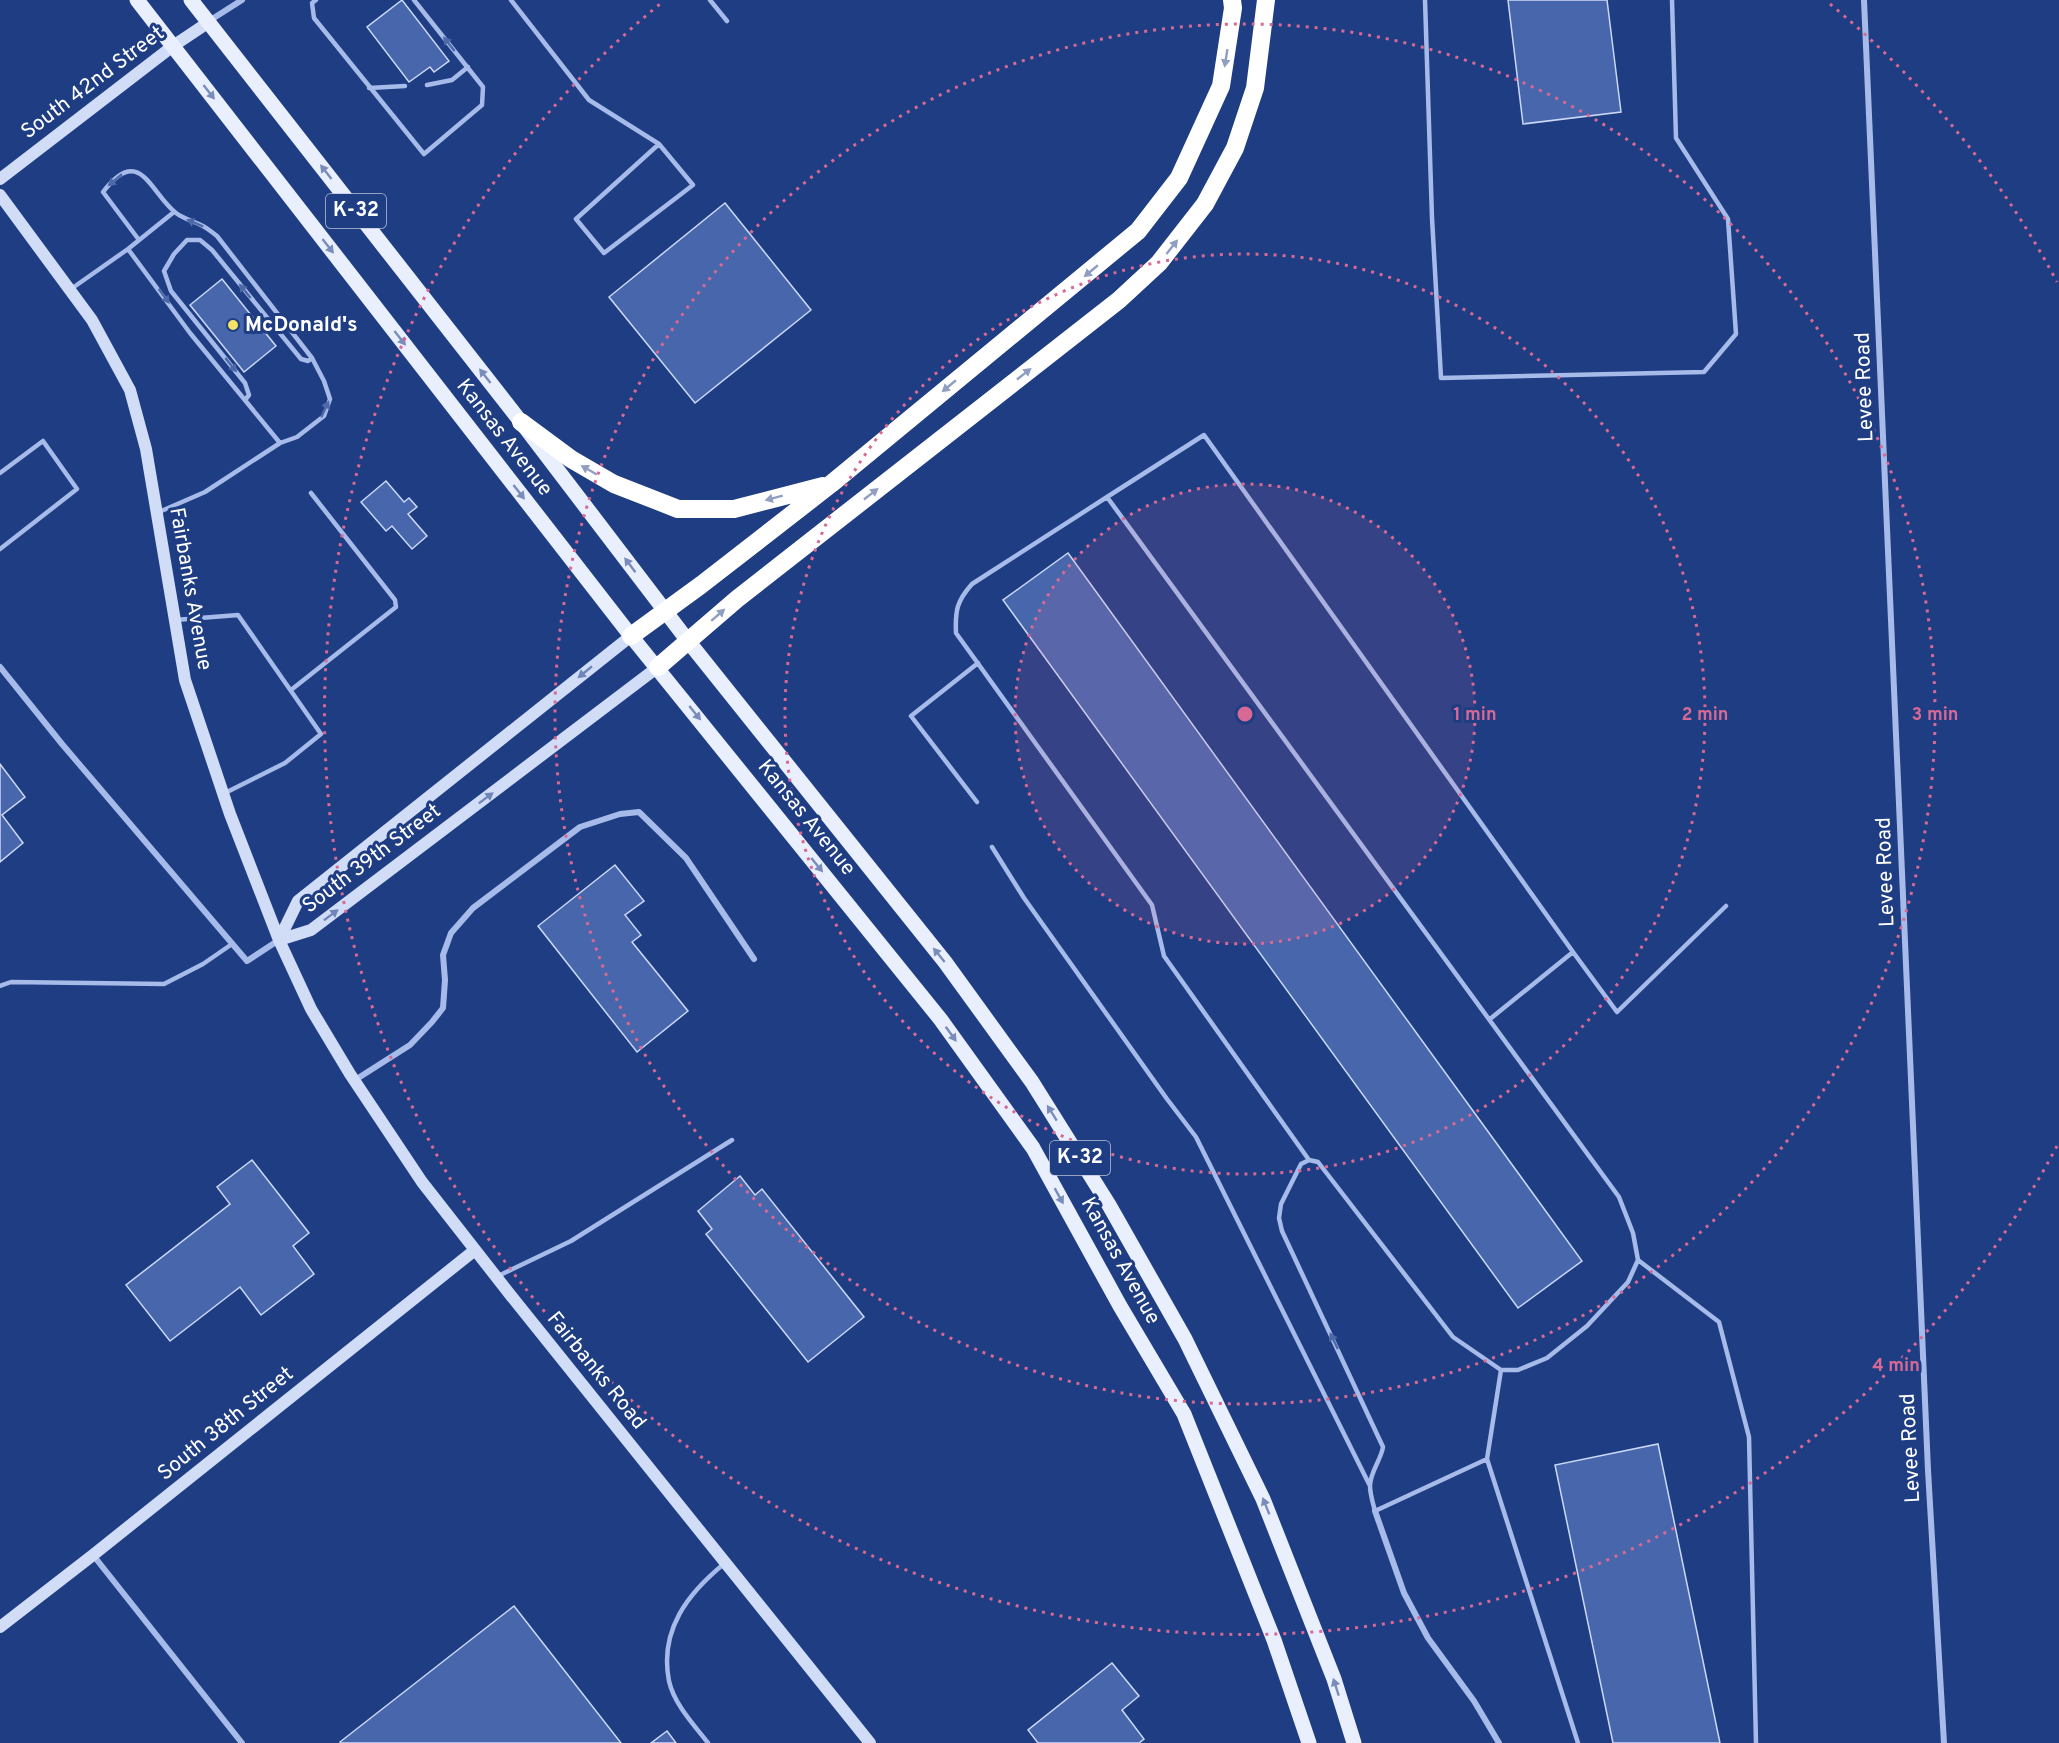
<svg xmlns="http://www.w3.org/2000/svg" width="2059" height="1743" viewBox="0 0 2059 1743" font-family="Overpass,sans-serif">
  <style>
    .building { fill: #4866ac; stroke: #cbd8f7; stroke-width: 1.5 }
    .lines { fill: none; stroke-linecap: round; stroke-linejoin: round }
    .lane { stroke: #a6bbe9; stroke-width: 4.5 }
    .street { stroke: #a6bbe9; stroke-width: 6 }
    .secondary { stroke: #d1dcf7; stroke-width: 12 }
    .primary { stroke: #eaeffe; stroke-width: 15 }
    .highway { stroke: #fff; stroke-width: 18 }
    .oneway { fill: #4e69a7 }
    .oneway2 { fill: #8f9ec1 }
    .oneway3 { fill: #7a8dba }
    .oneway4 { fill: #6f85b7 }
    .ring { fill: none; stroke: #d76994; stroke-width: 3; stroke-dasharray: 3 6 }
    .poi-dot { fill: #f7e266; stroke: #1f3d83; stroke-width: 2 }
    .labels { text-anchor: middle; dominant-baseline: central; stroke-width: 6; stroke-linejoin: round; paint-order: stroke }
    .shield { fill: #1f3d83; stroke: #bcc5da; stroke-width: 1.5 }
    .shield-label { font-size: 20px; font-weight: bold; fill: #fff }
    .street-label { font-size: 21px; fill: #fff; stroke: #1f3d83 }
    .poi-label { font-size: 21px; font-weight: bold; fill: #fff; stroke: #1f3d83; text-anchor: start }
    .centre { fill: #d76994; stroke: #1f3d83; stroke-width: 3 }
    .ring-label { font-size: 18px; text-anchor: middle; font-weight: bold; fill: #d76994; stroke: #1f3d83; stroke-width: 6; stroke-linejoin: round; paint-order: stroke }
  </style>
  <rect width="100%" height="100%" fill="#1f3d83"/>
  <path class="building" d="M 402,0 L 449,61 L 434,72 L 430,67 L 409,82 L 367,27 Z
    M 1508,0 L 1607,0 L 1621,112 L 1523,124 Z
    M 725,203 L 811,310 L 695,403 L 609,297 Z
    M 222,279 L 276,346 L 244,372 L 190,305 Z
    M 386,481 L 404,502 L 409,498 L 417,507 L 408,514 L 427,536 L 412,549 L 392,526 L 386,531 L 361,502 Z
    M 1068,553 L 1582,1261 L 1518,1308 L 1003,600 Z
    M 0,764 L 25,797 L 2,815 L 23,843 L 0,862 Z
    M 615,865 L 644,901 L 625,915 L 641,935 L 632,942 L 688,1011 L 637,1052 L 538,926 Z
    M 252,1160 L 309,1233 L 293,1246 L 314,1274 L 261,1315 L 240,1287 L 170,1341 L 126,1285 L 230,1204 L 217,1187 Z
    M 740,1176 L 755,1195 L 762,1189 L 864,1317 L 808,1362 L 706,1234 L 712,1229 L 698,1211 Z
    M 1658,1444 L 1720,1743 L 1613,1743 L 1555,1465 Z
    M 514,1606 L 621,1743 L 341,1743 L 340,1742 Z
    M 1112,1663 L 1139,1696 L 1122,1710 L 1144,1739 L 1139,1743 L 1038,1743 L 1028,1730 Z
    M 667,1731 L 676,1743 L 651,1743 Z"/>
  <g class="lines">
    <path class="lane" d="M 316,0 L 312,3 L 314,18 L 424,154 L 482,105 L 483,87 L 414,0
      M 511,0 L 589,100 L 659,144 L 693,185 L 604,253 L 576,219 L 659,144
      M 710,0 L 727,21
      M 1425,0 L 1432,218 L 1441,378 L 1704,372 L 1736,334 L 1728,219 L 1676,138 L 1672,0
      M 427,85 L 452,80 L 468,67
      M 369,88 L 405,86
      M 139,240 L 103,192 C 140,143 150,193 176,213 C 184,219 193,221 201,225 C 207,228 212,232 217,236 L 312,358 L 324,381 L 330,399 L 324,416 L 297,437 L 280,443 L 205,492 L 159,512
      M 128,249 L 190,333 L 280,443
      M 71,289 L 128,249 L 174,212
      M 245,400 L 249,395 L 245,383 L 171,291 L 164,271 L 174,254 L 187,240 L 200,240 L 212,250 L 301,359 L 308,361 L 312,358
      M 0,473 L 43,441 L 77,489 L 0,549
      M 1107,497 L 1204,435 L 1573,952 L 1490,1019
      M 175,620 L 238,615 L 321,734 L 285,763 L 225,793
      M 291,690 L 396,607 L 395,600 L 311,493
      M 977,802 L 911,716 L 978,663
      M 992,847 L 1024,898 L 1167,1099 L 1196,1137 L 1369,1484
      M 1573,952 L 1617,1012 L 1726,906
      M 0,986 L 11,982 L 164,984 L 203,964 L 232,944
      M 1309,1160 L 1164,956 L 1152,905 L 956,633 C 955,610 957,601 972,584 L 1107,497 L 1619,1197 L 1633,1233 L 1638,1260 L 1628,1282 L 1587,1326 L 1547,1358 L 1518,1370 L 1501,1370 L 1453,1337 L 1318,1162 L 1309,1160 L 1301,1164 L 1281,1204 L 1279,1218 L 1282,1231 L 1383,1447 C 1381,1460 1370,1472 1370,1486 C 1370,1494 1373,1503 1375,1511 L 1487,1459
      M 1638,1260 L 1719,1322 L 1749,1437 L 1756,1743
      M 496,1277 L 571,1241 L 732,1140
      M 1501,1370 L 1487,1459 L 1578,1743
      M 708,1743 C 694,1725 674,1704 669,1681 C 659,1630 688,1593 725,1563"/>
    <path class="street" d="M 1864,0 L 1928,1470 L 1944,1743
      M 209,21 L 242,0
      M 0,667 L 62,744 L 247,961 L 279,940
      M 355,1080 L 410,1045 L 432,1022 L 443,1008 L 445,980 L 443,955 L 451,933 L 473,908 L 580,827 L 620,814 L 639,812 L 686,858 L 754,959
      M 1375,1511 L 1404,1593 L 1428,1638 L 1474,1701 L 1499,1743
      M 93,1555 L 242,1743"/>
    <path class="secondary" d="M 0,179 L 173,46 L 209,22
      M 0,195 L 92,320 L 130,390 L 146,449 L 185,680 L 230,814 L 279,940 L 311,1009 L 350,1074 L 422,1182 L 512,1297 L 870,1743
      M 279,940 L 298,901 L 631,636
      M 279,940 L 311,930 L 658,667
      M 0,1627 L 93,1555 L 475,1250"/>
    <path class="primary" d="M 137,0 L 631,636 L 941,1020 L 1033,1148 L 1120,1306 L 1184,1414 L 1274,1640 L 1309,1743
      M 191,0 L 521,422 L 688,641 L 945,962 L 1032,1082 L 1109,1205 L 1185,1339 L 1263,1499 L 1334,1679 L 1354,1743"/>
    <path class="highway" d="M 521,422 L 571,459 L 614,484 L 678,509 L 734,509 L 823,486
      M 631,636 L 701,585 L 831,484 L 1138,231 L 1179,178 L 1221,86 L 1233,8 L 1232,0
      M 658,667 L 737,599 L 1119,300 L 1159,263 L 1205,204 L 1235,148 L 1255,88 L 1266,0"/>
  </g>
  <defs><path id="oneway-solid" d="M-6-.8H1V-3.2L6.5 0L1 3.2V.8H-6Z" transform="scale(1.5)"/></defs>
  <g class="oneway">
    <use href="#oneway-solid" transform="translate(449 44) rotate(-128)"/>
    <use href="#oneway-solid" transform="translate(115 180) rotate(140)"/>
    <use href="#oneway-solid" transform="translate(195 223) rotate(-157)"/>
    <use href="#oneway-solid" transform="translate(245 291) rotate(-129)"/>
    <use href="#oneway-solid" transform="translate(164 296) rotate(54)"/>
    <use href="#oneway-solid" transform="translate(231 365) rotate(51)"/>
    <use href="#oneway-solid" transform="translate(325 409) rotate(-65)"/>
    <use href="#oneway-solid" transform="translate(1334 1341) rotate(-116)"/>
  </g>
  <g class="oneway2">
    <use href="#oneway-solid" transform="translate(1226 58) rotate(99)"/>
    <use href="#oneway-solid" transform="translate(1172 247) rotate(-52)"/>
    <use href="#oneway-solid" transform="translate(1091 271) rotate(140)"/>
    <use href="#oneway-solid" transform="translate(1024 374) rotate(-38)"/>
    <use href="#oneway-solid" transform="translate(949 386) rotate(140)"/>
    <use href="#oneway-solid" transform="translate(589 470) rotate(-150)"/>
    <use href="#oneway-solid" transform="translate(871 494) rotate(-38)"/>
    <use href="#oneway-solid" transform="translate(774 498) rotate(165)"/>
    <use href="#oneway-solid" transform="translate(718 615) rotate(-41)"/>
  </g>
  <g class="oneway3">
    <use href="#oneway-solid" transform="translate(209 92) rotate(52)"/>
    <use href="#oneway-solid" transform="translate(326 172) rotate(-128)"/>
    <use href="#oneway-solid" transform="translate(328 246) rotate(52)"/>
    <use href="#oneway-solid" transform="translate(400 338) rotate(52)"/>
    <use href="#oneway-solid" transform="translate(485 376) rotate(-128)"/>
    <use href="#oneway-solid" transform="translate(519 492) rotate(52)"/>
    <use href="#oneway-solid" transform="translate(630 565) rotate(-127)"/>
    <use href="#oneway-solid" transform="translate(695 713) rotate(51)"/>
    <use href="#oneway-solid" transform="translate(817 865) rotate(51)"/>
    <use href="#oneway-solid" transform="translate(939 955) rotate(-129)"/>
    <use href="#oneway-solid" transform="translate(951 1034) rotate(54)"/>
    <use href="#oneway-solid" transform="translate(1052 1113) rotate(-122)"/>
    <use href="#oneway-solid" transform="translate(1059 1196) rotate(61)"/>
    <use href="#oneway-solid" transform="translate(1266 1506) rotate(-112)"/>
    <use href="#oneway-solid" transform="translate(1336 1687) rotate(-108)"/>
  </g>
  <g class="oneway4">
    <use href="#oneway-solid" transform="translate(585 672) rotate(141)"/>
    <use href="#oneway-solid" transform="translate(486 798) rotate(-37)"/>
    <use href="#oneway-solid" transform="translate(331 915) rotate(-37)"/>
  </g>
  <circle cx="1245" cy="714" r="230" fill="#d76994" fill-opacity=".12"/>
  <g class="ring">
    <circle cx="1245" cy="714" r="230"/>
    <circle cx="1245" cy="714" r="460"/>
    <circle cx="1245" cy="714" r="690"/>
    <path d="M2057 1146A920 920 0 1 1 660 4M1830 4A920 920 0 0 1 2057 282"/>
  </g>
  <circle class="poi-dot" cx="233" cy="325" r="6"/>
  <g class="labels">
    <g class="shield">
      <rect x="326" y="194" width="60" height="34" rx="4.5"/>
      <rect x="1050" y="1141" width="60" height="34" rx="4.5"/>
    </g>
    <g class="shield-label">
      <text x="356" y="211">K-32</text>
      <text x="1080" y="1158">K-32</text>
    </g>
    <g class="street-label">
      <text transform="translate(93 83) rotate(-37)">South 42nd Street</text>
      <text transform="translate(1865 387) rotate(-92)">Levee Road</text>
      <text transform="translate(504 438) rotate(52)">Kansas Avenue</text>
      <text transform="translate(190 589) rotate(80)">Fairbanks Avenue</text>
      <text transform="translate(806 818) rotate(51)">Kansas Avenue</text>
      <text transform="translate(372 859) rotate(-37)">South 39th Street</text>
      <text transform="translate(1886 872) rotate(-92)">Levee Road</text>
      <text transform="translate(1120 1261) rotate(61)">Kansas Avenue</text>
      <text transform="translate(596 1371) rotate(51)">Fairbanks Road</text>
      <text transform="translate(226 1424) rotate(-39)">South 38th Street</text>
      <text transform="translate(1911 1448) rotate(-93)">Levee Road</text>
    </g>
    <g class="poi-label">
      <text x="245" y="325">McDonald's</text>
    </g>
  </g>
  <circle cx="1245" cy="714" r="9" class="centre"/>
  <g class="ring-label">
    <text x="1475" y="720">1 min</text>
    <text x="1705" y="720">2 min</text>
    <text x="1935" y="720">3 min</text>
    <text x="1896" y="1371">4 min</text>
  </g>
</svg>
